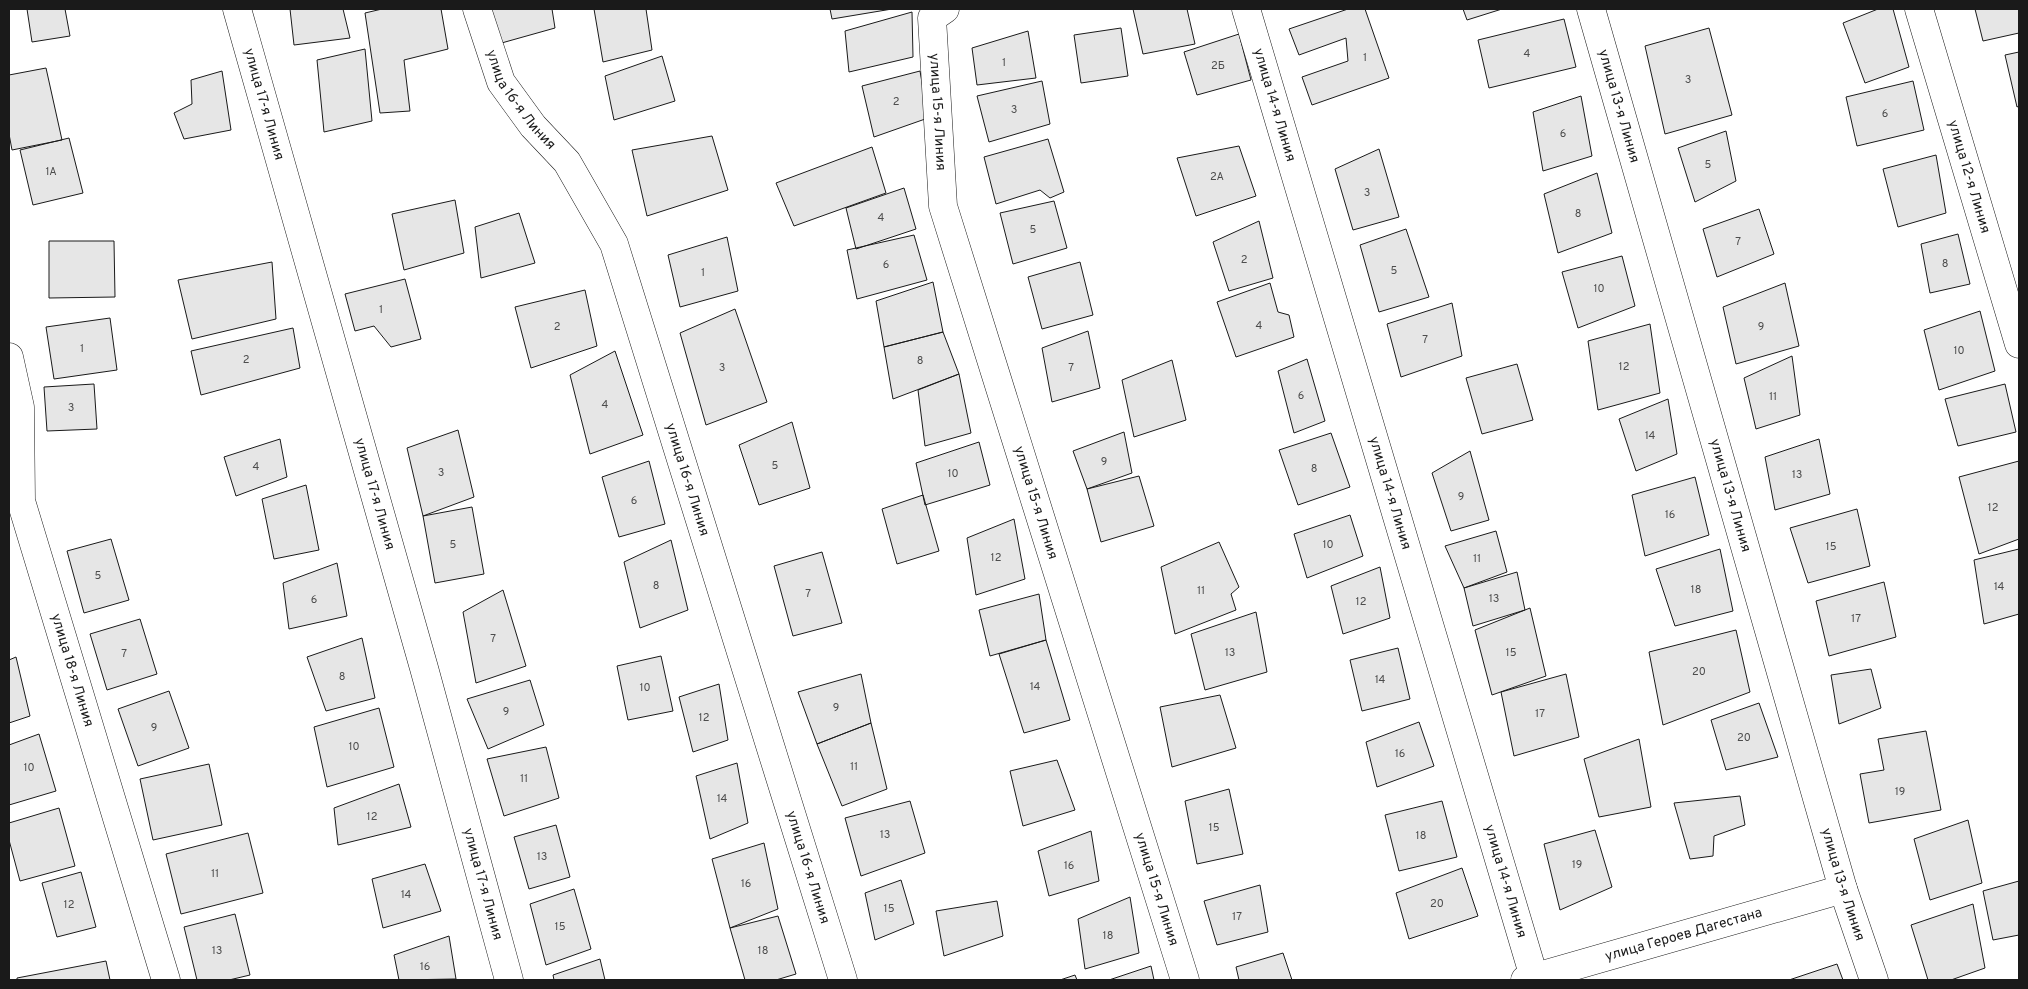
<svg xmlns="http://www.w3.org/2000/svg" width="2028" height="989" viewBox="0 0 2028 989" font-family="Overpass,sans-serif">
  <style>
    .building { fill: #e6e6e6; stroke: #1a1a1a }
    .lines { fill: none; stroke-linecap: round; stroke-linejoin: round }
    .minor-casing { stroke: #1a1a1a; stroke-width: 29 }
    .minor { stroke: #fff; stroke-width: 28 }
    .labels { text-anchor: middle; dominant-baseline: central; stroke-width: 4; stroke-linejoin: round; paint-order: stroke }
    .number-label { font-size: 11px; fill: #4d4d4d }
    .street-label { font-size: 14px; fill: #1a1a1a; stroke: #fff }
  </style>
  <rect width="100%" height="100%" fill="#fff"/>
  <path class="building" d="M 27,9 L 65,9 L 70,36 L 32,42 Z
    M 290,9 L 343,9 L 350,38 L 294,45 Z
    M 382,9 L 441,9 L 448,49 L 404,60 L 410,111 L 380,113 L 365,13 Z
    M 491,9 L 552,9 L 555,28 L 498,44 Z
    M 594,9 L 646,9 L 652,50 L 603,62 Z
    M 830,9 L 892,9 L 832,19 Z
    M 1133,9 L 1187,9 L 1195,44 L 1143,54 Z
    M 1348,9 L 1365,9 L 1389,78 L 1312,105 L 1302,77 L 1348,61 L 1346,38 L 1299,55 L 1289,29 Z
    M 1463,9 L 1502,9 L 1467,20 Z
    M 1878,9 L 1893,9 L 1909,67 L 1865,83 L 1843,23 Z
    M 1975,9 L 2019,9 L 2019,33 L 1983,41 Z
    M 912,12 L 913,57 L 849,72 L 845,31 Z
    M 1564,19 L 1576,67 L 1489,88 L 1478,40 Z
    M 1121,28 L 1128,76 L 1081,83 L 1074,35 Z
    M 1709,28 L 1732,115 L 1665,134 L 1645,46 Z
    M 1028,31 L 1036,78 L 977,85 L 972,48 Z
    M 1239,34 L 1251,80 L 1197,95 L 1184,52 Z
    M 365,49 L 372,121 L 324,132 L 317,60 Z
    M 2019,52 L 2019,106 L 2017,107 L 2005,55 Z
    M 662,56 L 675,101 L 614,120 L 605,76 Z
    M 46,68 L 62,140 L 12,150 L 9,134 L 9,75 Z
    M 222,71 L 231,130 L 184,139 L 174,113 L 192,104 L 191,80 Z
    M 920,71 L 928,118 L 874,137 L 862,86 Z
    M 1042,81 L 1050,124 L 989,142 L 977,96 Z
    M 1913,81 L 1924,130 L 1857,146 L 1846,97 Z
    M 1581,96 L 1592,156 L 1543,171 L 1533,112 Z
    M 1726,131 L 1736,181 L 1695,202 L 1678,148 Z
    M 712,136 L 728,190 L 647,216 L 632,150 Z
    M 69,138 L 83,193 L 33,205 L 20,150 Z
    M 1048,139 L 1064,192 L 1050,198 L 1040,190 L 996,204 L 984,157 Z
    M 1239,146 L 1256,196 L 1196,216 L 1177,158 Z
    M 872,147 L 886,193 L 794,226 L 776,183 Z
    M 1379,149 L 1399,217 L 1353,230 L 1335,169 Z
    M 1936,155 L 1946,213 L 1898,227 L 1883,169 Z
    M 1597,173 L 1612,233 L 1558,253 L 1544,194 Z
    M 904,188 L 916,229 L 856,249 L 846,208 Z
    M 455,200 L 464,253 L 404,270 L 392,214 Z
    M 1054,201 L 1067,248 L 1013,264 L 1000,213 Z
    M 1759,209 L 1774,254 L 1717,277 L 1703,229 Z
    M 519,213 L 535,263 L 481,278 L 475,227 Z
    M 1259,221 L 1273,278 L 1229,291 L 1213,242 Z
    M 1406,229 L 1429,297 L 1379,312 L 1360,245 Z
    M 1958,234 L 1970,284 L 1930,293 L 1921,244 Z
    M 914,235 L 927,280 L 857,299 L 847,250 Z
    M 727,237 L 738,291 L 680,307 L 668,255 Z
    M 49,241 L 114,241 L 115,297 L 49,298 Z
    M 1622,256 L 1635,306 L 1578,328 L 1562,272 Z
    M 272,262 L 276,319 L 192,339 L 178,280 Z
    M 1080,262 L 1093,315 L 1042,329 L 1028,277 Z
    M 405,279 L 421,339 L 391,347 L 374,326 L 355,331 L 345,294 Z
    M 933,282 L 943,332 L 884,347 L 876,301 Z
    M 1270,283 L 1278,312 L 1289,315 L 1294,337 L 1236,357 L 1217,302 Z
    M 1785,283 L 1799,346 L 1736,364 L 1723,307 Z
    M 585,290 L 597,346 L 531,368 L 515,307 Z
    M 1452,303 L 1462,356 L 1401,377 L 1387,324 Z
    M 735,309 L 767,402 L 706,425 L 680,333 Z
    M 1980,311 L 1995,371 L 1939,390 L 1924,330 Z
    M 110,318 L 117,370 L 54,379 L 46,327 Z
    M 1650,324 L 1660,393 L 1598,410 L 1588,341 Z
    M 293,328 L 300,368 L 201,395 L 191,351 Z
    M 1088,331 L 1100,388 L 1052,402 L 1042,348 Z
    M 943,332 L 959,374 L 893,399 L 884,347 Z
    M 615,351 L 643,435 L 590,454 L 570,375 Z
    M 1792,356 L 1800,415 L 1756,429 L 1744,378 Z
    M 1307,359 L 1325,421 L 1294,433 L 1278,371 Z
    M 1172,360 L 1186,420 L 1134,437 L 1122,380 Z
    M 1517,364 L 1533,420 L 1482,434 L 1466,378 Z
    M 959,374 L 971,433 L 925,446 L 918,390 Z
    M 94,384 L 97,429 L 47,431 L 44,387 Z
    M 2005,384 L 2016,432 L 1958,446 L 1945,399 Z
    M 1668,399 L 1677,454 L 1636,471 L 1619,419 Z
    M 792,422 L 810,488 L 759,505 L 739,445 Z
    M 458,430 L 474,497 L 423,516 L 407,448 Z
    M 1124,432 L 1132,473 L 1087,489 L 1073,451 Z
    M 1331,433 L 1350,487 L 1298,505 L 1279,450 Z
    M 280,439 L 287,477 L 236,496 L 224,457 Z
    M 1819,439 L 1830,494 L 1775,510 L 1765,457 Z
    M 979,442 L 990,485 L 925,505 L 916,463 Z
    M 1470,451 L 1489,520 L 1451,531 L 1432,473 Z
    M 649,461 L 665,524 L 619,537 L 602,477 Z
    M 2019,461 L 2019,539 L 1979,554 L 1959,477 Z
    M 1139,476 L 1154,526 L 1101,542 L 1087,489 Z
    M 1695,477 L 1709,535 L 1645,556 L 1632,495 Z
    M 306,485 L 319,550 L 274,559 L 262,499 Z
    M 923,495 L 939,551 L 897,564 L 882,509 Z
    M 472,507 L 484,574 L 435,583 L 423,516 Z
    M 1857,509 L 1870,566 L 1808,583 L 1790,528 Z
    M 1350,515 L 1363,556 L 1307,578 L 1294,534 Z
    M 1014,519 L 1025,579 L 976,595 L 967,538 Z
    M 1496,531 L 1507,572 L 1464,588 L 1445,546 Z
    M 111,539 L 129,600 L 84,613 L 67,551 Z
    M 671,540 L 688,610 L 640,628 L 624,562 Z
    M 1219,542 L 1239,587 L 1231,594 L 1236,610 L 1175,634 L 1161,567 Z
    M 1720,549 L 1733,611 L 1675,626 L 1656,569 Z
    M 2019,549 L 2019,614 L 1984,624 L 1974,560 Z
    M 822,552 L 842,623 L 793,636 L 774,566 Z
    M 337,563 L 347,616 L 289,629 L 283,583 Z
    M 1380,567 L 1390,618 L 1343,634 L 1331,586 Z
    M 1517,572 L 1525,610 L 1473,626 L 1464,588 Z
    M 1884,582 L 1896,637 L 1829,656 L 1816,601 Z
    M 503,590 L 526,666 L 476,683 L 463,612 Z
    M 1039,594 L 1046,640 L 990,656 L 979,610 Z
    M 1530,608 L 1546,676 L 1492,695 L 1475,630 Z
    M 1256,612 L 1267,672 L 1205,690 L 1191,634 Z
    M 140,619 L 157,674 L 107,690 L 90,634 Z
    M 1736,630 L 1750,692 L 1663,725 L 1649,652 Z
    M 362,638 L 375,698 L 326,711 L 307,657 Z
    M 1046,640 L 1070,720 L 1024,733 L 999,654 Z
    M 1398,648 L 1410,699 L 1362,711 L 1350,660 Z
    M 661,656 L 673,711 L 628,720 L 617,666 Z
    M 16,657 L 30,716 L 9,723 L 9,660 Z
    M 1871,669 L 1881,708 L 1839,724 L 1831,675 Z
    M 861,674 L 871,723 L 817,744 L 798,692 Z
    M 1566,674 L 1579,737 L 1514,756 L 1501,692 Z
    M 530,680 L 544,725 L 488,749 L 467,699 Z
    M 719,684 L 728,740 L 693,752 L 679,697 Z
    M 169,691 L 189,748 L 138,766 L 118,709 Z
    M 1220,695 L 1236,748 L 1172,767 L 1160,707 Z
    M 1759,703 L 1778,757 L 1726,770 L 1711,720 Z
    M 379,708 L 394,767 L 327,787 L 314,727 Z
    M 1419,722 L 1434,766 L 1377,787 L 1366,742 Z
    M 871,723 L 887,789 L 842,806 L 817,744 Z
    M 1926,731 L 1941,810 L 1869,823 L 1860,774 L 1884,770 L 1878,739 Z
    M 39,734 L 56,791 L 9,805 L 9,745 Z
    M 1639,739 L 1651,807 L 1599,817 L 1584,759 Z
    M 546,747 L 559,798 L 504,816 L 487,759 Z
    M 1057,760 L 1075,810 L 1023,826 L 1010,771 Z
    M 737,763 L 748,823 L 710,839 L 696,776 Z
    M 209,764 L 222,825 L 153,840 L 140,779 Z
    M 399,784 L 411,827 L 338,845 L 334,808 Z
    M 1229,789 L 1243,854 L 1197,864 L 1185,801 Z
    M 1740,796 L 1745,825 L 1714,836 L 1713,856 L 1690,859 L 1674,803 Z
    M 910,801 L 925,853 L 861,876 L 845,818 Z
    M 1442,801 L 1457,857 L 1399,871 L 1385,815 Z
    M 59,808 L 75,866 L 20,881 L 9,840 L 9,823 Z
    M 1968,820 L 1982,883 L 1930,900 L 1914,839 Z
    M 556,825 L 570,877 L 529,889 L 514,837 Z
    M 1595,830 L 1612,887 L 1560,910 L 1544,844 Z
    M 1091,831 L 1099,881 L 1049,896 L 1038,851 Z
    M 248,833 L 263,893 L 181,914 L 166,854 Z
    M 764,843 L 778,909 L 730,928 L 712,859 Z
    M 425,864 L 441,911 L 383,928 L 372,879 Z
    M 1462,868 L 1478,916 L 1409,939 L 1396,893 Z
    M 81,872 L 96,927 L 57,937 L 42,883 Z
    M 901,880 L 914,924 L 875,940 L 865,893 Z
    M 2019,881 L 2019,935 L 1993,940 L 1983,891 Z
    M 1260,885 L 1268,932 L 1217,945 L 1204,901 Z
    M 574,889 L 591,949 L 546,965 L 530,904 Z
    M 1130,897 L 1139,953 L 1085,969 L 1078,919 Z
    M 997,901 L 1003,936 L 944,956 L 936,911 Z
    M 1973,904 L 1985,968 L 1951,980 L 1928,980 L 1911,925 Z
    M 235,914 L 250,975 L 229,980 L 197,980 L 184,927 Z
    M 778,916 L 796,974 L 776,980 L 745,980 L 730,928 Z
    M 449,936 L 456,979 L 399,980 L 394,955 Z
    M 1283,953 L 1292,980 L 1239,980 L 1236,967 Z
    M 600,959 L 605,980 L 554,980 L 553,975 Z
    M 106,961 L 110,980 L 17,980 L 17,978 Z
    M 1837,964 L 1843,980 L 1789,980 Z
    M 1151,966 L 1154,980 L 1109,980 Z
    M 1075,975 L 1077,980 L 1060,980 Z"/>
  <g class="lines">
    <g class="minor-casing">
      <g id="minor">
        <path id="s1" d="M 237,9 L 424,668 L 509,980"/>
        <path id="s2" d="M 477,9 L 501,82 L 533,126 L 567,162 L 614,244 L 843,980"/>
        <path id="s3" d="M 945,9 L 932,18 L 943,206 L 1185,980"/>
        <path id="s4" d="M 1246,9 L 1534,977"/>
        <path id="s5" d="M 1591,9 L 1843,889 L 1874,980"/>
        <path id="s6" d="M 1919,9 L 2019,344"/>
        <path id="s7" d="M 9,357 L 20,407 L 21,501 L 166,980"/>
        <path id="s8" d="M 1525,980 L 1843,889"/>
      </g>
    </g>
    <use href="#minor" class="minor"/>
  </g>
  <g class="labels">
    <g class="number-label">
      <text x="1527" y="54">4</text>
      <text x="1365" y="58">1</text>
      <text x="1004" y="63">1</text>
      <text x="1218" y="66">2Б</text>
      <text x="1688" y="80">3</text>
      <text x="896" y="102">2</text>
      <text x="1014" y="110">3</text>
      <text x="1885" y="114">6</text>
      <text x="1563" y="134">6</text>
      <text x="1708" y="165">5</text>
      <text x="51" y="172">1А</text>
      <text x="1217" y="177">2А</text>
      <text x="1367" y="193">3</text>
      <text x="1578" y="214">8</text>
      <text x="881" y="218">4</text>
      <text x="1033" y="230">5</text>
      <text x="1738" y="242">7</text>
      <text x="1244" y="260">2</text>
      <text x="1945" y="264">8</text>
      <text x="886" y="265">6</text>
      <text x="1394" y="271">5</text>
      <text x="703" y="273">1</text>
      <text x="1599" y="289">10</text>
      <text x="381" y="310">1</text>
      <text x="1259" y="326">4</text>
      <text x="557" y="327">2</text>
      <text x="1761" y="327">9</text>
      <text x="1425" y="340">7</text>
      <text x="82" y="349">1</text>
      <text x="1959" y="351">10</text>
      <text x="246" y="360">2</text>
      <text x="920" y="361">8</text>
      <text x="1624" y="367">12</text>
      <text x="722" y="368">3</text>
      <text x="1071" y="368">7</text>
      <text x="1301" y="396">6</text>
      <text x="1773" y="397">11</text>
      <text x="605" y="405">4</text>
      <text x="71" y="408">3</text>
      <text x="1650" y="436">14</text>
      <text x="1104" y="462">9</text>
      <text x="775" y="466">5</text>
      <text x="256" y="467">4</text>
      <text x="1314" y="469">8</text>
      <text x="441" y="473">3</text>
      <text x="953" y="474">10</text>
      <text x="1797" y="475">13</text>
      <text x="1461" y="497">9</text>
      <text x="634" y="501">6</text>
      <text x="1993" y="508">12</text>
      <text x="1670" y="515">16</text>
      <text x="453" y="545">5</text>
      <text x="1328" y="545">10</text>
      <text x="1831" y="547">15</text>
      <text x="996" y="558">12</text>
      <text x="1477" y="559">11</text>
      <text x="98" y="576">5</text>
      <text x="656" y="586">8</text>
      <text x="1999" y="587">14</text>
      <text x="1696" y="590">18</text>
      <text x="1201" y="591">11</text>
      <text x="808" y="594">7</text>
      <text x="1494" y="599">13</text>
      <text x="314" y="600">6</text>
      <text x="1361" y="602">12</text>
      <text x="1856" y="619">17</text>
      <text x="493" y="639">7</text>
      <text x="1230" y="653">13</text>
      <text x="1511" y="653">15</text>
      <text x="124" y="654">7</text>
      <text x="1699" y="672">20</text>
      <text x="342" y="677">8</text>
      <text x="1380" y="680">14</text>
      <text x="1035" y="687">14</text>
      <text x="645" y="688">10</text>
      <text x="836" y="708">9</text>
      <text x="506" y="712">9</text>
      <text x="1540" y="714">17</text>
      <text x="704" y="718">12</text>
      <text x="154" y="728">9</text>
      <text x="1744" y="738">20</text>
      <text x="354" y="747">10</text>
      <text x="1400" y="754">16</text>
      <text x="854" y="767">11</text>
      <text x="29" y="768">10</text>
      <text x="524" y="779">11</text>
      <text x="1900" y="792">19</text>
      <text x="722" y="799">14</text>
      <text x="372" y="817">12</text>
      <text x="1214" y="828">15</text>
      <text x="885" y="835">13</text>
      <text x="1421" y="836">18</text>
      <text x="542" y="857">13</text>
      <text x="1577" y="865">19</text>
      <text x="1069" y="866">16</text>
      <text x="215" y="874">11</text>
      <text x="746" y="884">16</text>
      <text x="406" y="895">14</text>
      <text x="1437" y="904">20</text>
      <text x="69" y="905">12</text>
      <text x="889" y="909">15</text>
      <text x="1237" y="917">17</text>
      <text x="560" y="927">15</text>
      <text x="1108" y="936">18</text>
      <text x="217" y="951">13</text>
      <text x="763" y="951">18</text>
      <text x="425" y="967">16</text>
    </g>
    <g class="street-label">
      <text stroke="none"><textPath href="#s2" startOffset="102">улица 16-я Линия</textPath></text>
      <text stroke="none"><textPath href="#s1" startOffset="99">улица 17-я Линия</textPath></text>
      <text stroke="none"><textPath href="#s4" startOffset="100">улица 14-я Линия</textPath></text>
      <text stroke="none"><textPath href="#s5" startOffset="101">улица 13-я Линия</textPath></text>
      <text stroke="none"><textPath href="#s3" startOffset="110">улица 15-я Линия</textPath></text>
      <text stroke="none"><textPath href="#s6" startOffset="175">улица 12-я Линия</textPath></text>
      <text stroke="none"><textPath href="#s2" startOffset="522">улица 16-я Линия</textPath></text>
      <text stroke="none"><textPath href="#s4" startOffset="505">улица 14-я Линия</textPath></text>
      <text stroke="none"><textPath href="#s1" startOffset="504">улица 17-я Линия</textPath></text>
      <text stroke="none"><textPath href="#s5" startOffset="506">улица 13-я Линия</textPath></text>
      <text stroke="none"><textPath href="#s3" startOffset="515">улица 15-я Линия</textPath></text>
      <text stroke="none"><textPath href="#s7" startOffset="322">улица 18-я Линия</textPath></text>
      <text stroke="none"><textPath href="#s2" startOffset="928">улица 16-я Линия</textPath></text>
      <text stroke="none"><textPath href="#s4" startOffset="910">улица 14-я Линия</textPath></text>
      <text stroke="none"><textPath href="#s1" startOffset="909">улица 17-я Линия</textPath></text>
      <text stroke="none"><textPath href="#s5" startOffset="911">улица 13-я Линия</textPath></text>
      <text stroke="none"><textPath href="#s3" startOffset="920">улица 15-я Линия</textPath></text>
      <text stroke="none"><textPath href="#s8" startOffset="165">улица Героев Дагестана</textPath></text>
    </g>
  </g>
  <rect width="2028" height="989" fill="none" stroke="#1a1a1a" stroke-width="20"/>
</svg>
